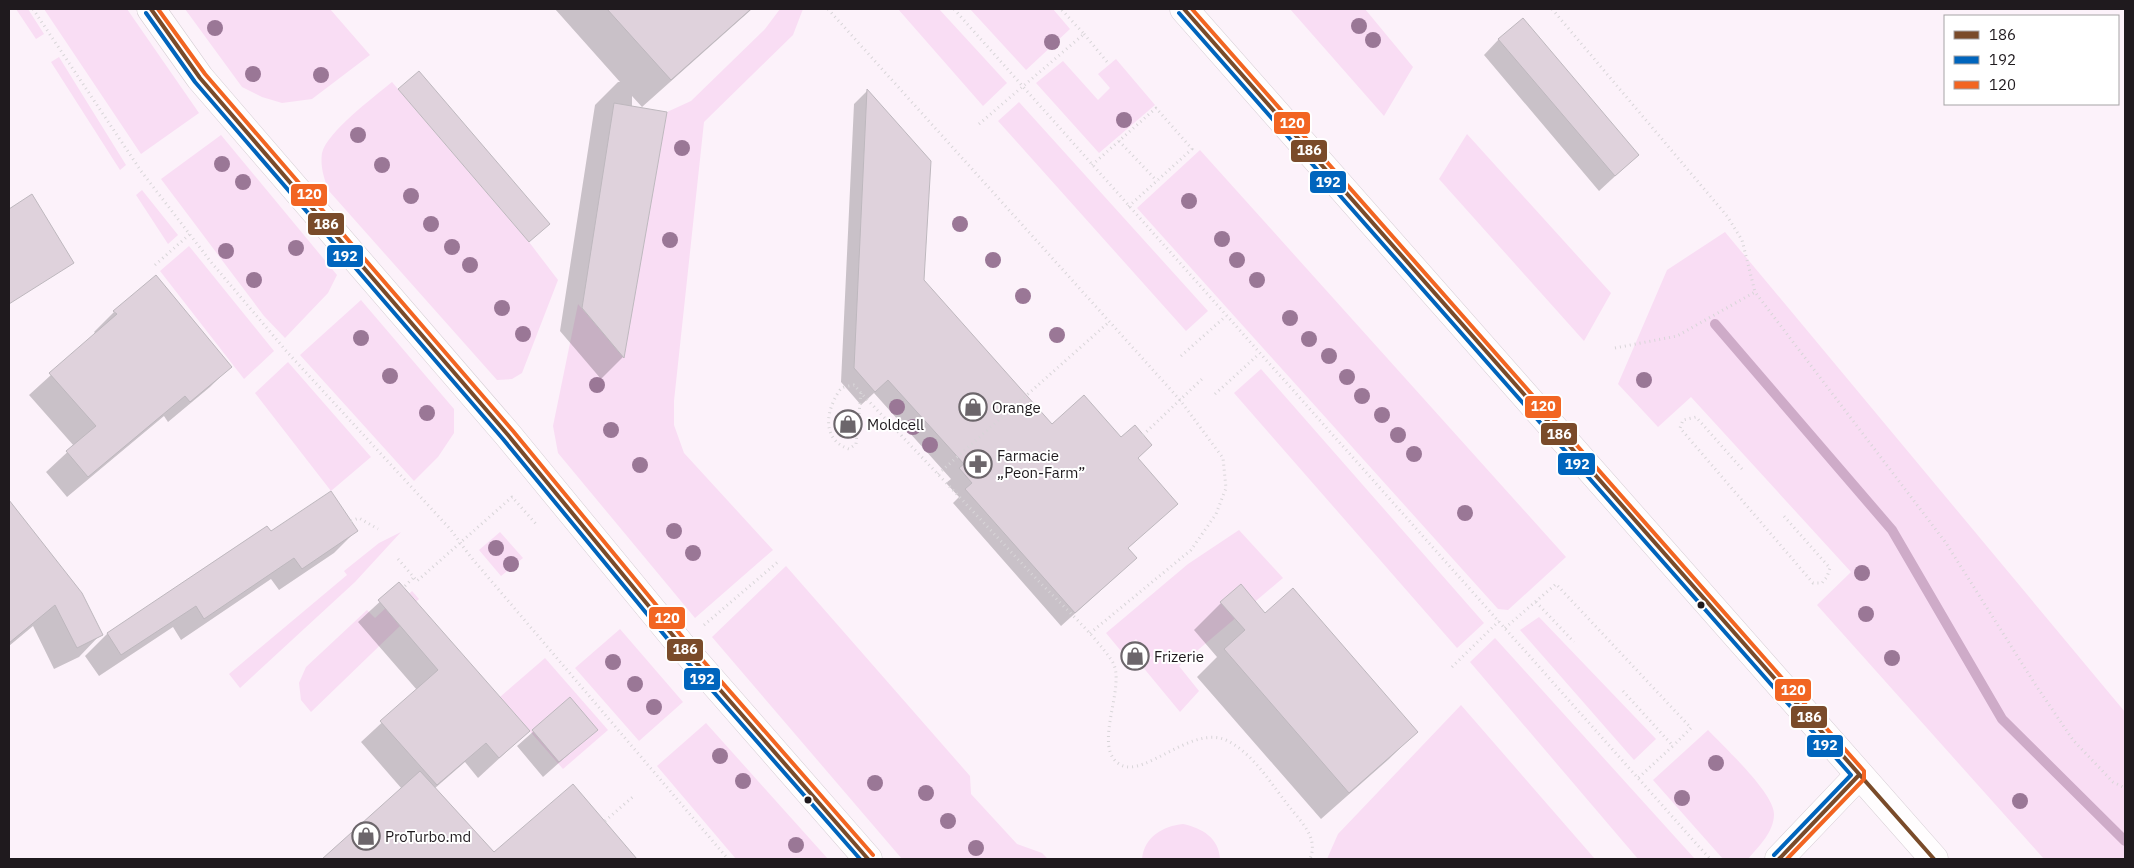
<svg xmlns="http://www.w3.org/2000/svg" width="2134" height="868" viewBox="0 0 2134 868" font-family="'IBM Plex Sans',sans-serif">
  <style>
    .green { fill: #f9ddf4 }
    .shadow { fill: #0003 }
    .lines { fill: none; stroke-linecap: round; stroke-linejoin: round }
    .stream { stroke: #ceabc8; stroke-width: 10 }
    .building { fill: #dfd2dc; stroke: #beb8be }
    .minor-casing { stroke: #d6ced4; stroke-width: 29 }
    .highway-casing { stroke: #d6ced4; stroke-width: 29 }
    .path { stroke: #d8d5d8; stroke-width: 3; stroke-dasharray: 1 4; stroke-linecap: butt }
    .minor { stroke: #fffdfe; stroke-width: 28 }
    .highway { stroke: #fffdfe; stroke-width: 28 }
    .bus-1-casing { stroke: #fff; stroke-width: 8 }
    .bus-2-casing { stroke: #fff; stroke-width: 8 }
    .bus-3-casing { stroke: #fff; stroke-width: 8 }
    .bus-1 { stroke: #7a4b2a; stroke-width: 4 }
    .bus-2 { stroke: #0065bd; stroke-width: 4 }
    .bus-3 { stroke: #f26522; stroke-width: 4 }
    .tree { fill: #9a7796 }
    .bus-dot { fill: #1f1a1e; stroke: #fff; stroke-width: 2 }
    .labels { text-anchor: middle; dominant-baseline: central; stroke-width: 4; stroke-linejoin: round; paint-order: stroke }
    .poi-label { font-size: 15px; fill: #1f1a1e; stroke: #fff; text-anchor: start }
    .line-badge { stroke: #fff; stroke-width: 2 }
    .badge-label { font-size: 14px; text-anchor: middle; font-weight: bold; fill: #fff }
  </style>
  <rect width="100%" height="100%" fill="#fcf2fa"/>
  <path class="green" d="M 16,9 L 28,9 L 44,34 L 36,39 Z
    M 44,9 L 127,9 L 199,113 L 141,154 Z
    M 185,9 L 330,9 L 370,55 L 312,99 L 282,103 L 262,97 L 242,87 Z
    M 780,9 L 803,9 L 793,35 L 704,122 L 674,401 L 674,425 L 684,453 L 773,550 L 695,618 L 558,453 L 553,426 L 578,304 L 624,357 L 667,112 L 691,101 L 765,29 Z
    M 898,9 L 939,9 L 1007,83 L 983,106 Z
    M 970,9 L 1053,9 L 1070,29 L 1026,70 Z
    M 1290,9 L 1365,9 L 1413,67 L 1384,116 Z
    M 59,57 L 126,165 L 120,170 L 51,62 Z
    M 1116,59 L 1155,105 L 1099,153 L 1036,83 L 1063,61 L 1098,100 L 1110,88 L 1098,74 Z
    M 392,82 L 529,242 L 558,280 L 522,373 L 512,379 L 497,380 L 329,191 C 324,179 320,166 322,153 C 327,132 374,97 392,82 Z
    M 1019,102 L 1208,311 L 1186,331 L 998,121 Z
    M 1467,134 L 1611,293 L 1584,341 L 1439,179 Z
    M 221,135 L 337,275 L 328,293 L 285,338 L 264,316 L 161,179 Z
    M 1200,150 L 1566,557 L 1508,610 L 1498,609 L 1137,208 Z
    M 142,190 L 178,235 L 168,244 L 136,195 Z
    M 1725,232 L 2125,712 L 2125,859 L 2044,859 L 1817,605 L 1851,572 L 1691,397 L 1658,427 L 1618,384 L 1667,270 Z
    M 189,246 L 274,351 L 244,379 L 160,271 Z
    M 361,300 L 454,409 L 454,433 L 438,457 L 414,481 L 300,355 Z
    M 288,362 L 371,457 L 331,491 L 255,393 Z
    M 1261,369 L 1484,623 L 1457,648 L 1234,393 Z
    M 1239,530 L 1283,578 L 1179,666 L 1199,691 L 1180,712 L 1142,666 L 1152,658 L 1136,639 L 1121,651 L 1106,633 L 1188,564 Z
    M 401,532 L 355,582 L 240,688 L 229,674 L 347,575 L 344,571 L 379,543 Z
    M 500,532 L 523,558 L 501,576 L 479,550 Z
    M 786,566 L 970,776 L 971,794 L 1017,844 L 1042,853 L 1048,859 L 902,859 L 712,637 Z
    M 412,591 L 419,599 L 395,620 L 400,626 L 311,712 L 301,700 L 299,683 L 306,667 L 367,610 L 375,618 L 389,605 L 393,609 Z
    M 1539,617 L 1656,739 L 1634,760 L 1520,630 Z
    M 620,629 L 683,702 L 639,741 L 575,668 Z
    M 1495,638 L 1695,859 L 1638,859 L 1470,662 Z
    M 545,658 L 608,730 L 563,769 L 500,697 Z
    M 1461,705 L 1595,859 L 1327,859 L 1338,834 Z
    M 706,723 L 828,859 L 736,859 L 657,766 Z
    M 1708,730 C 1724,747 1774,793 1774,814 C 1774,832 1759,846 1748,859 L 1723,859 L 1653,780 Z
    M 1183,824 C 1202,828 1219,838 1220,859 L 1142,859 C 1144,837 1163,826 1183,824 Z"/>
  <path class="shadow" d="M 555,9 L 752,9 L 642,107 L 632,96 L 632,107 L 665,113 L 623,357 L 601,379 L 560,331 L 595,105 L 618,82 L 620,82 Z
    M 1499,39 L 1638,155 L 1599,191 L 1484,55 Z
    M 867,91 L 930,162 L 922,281 L 1052,426 L 1151,445 L 1137,459 L 1176,504 L 1127,549 L 1121,572 L 1061,626 L 953,503 L 959,497 L 946,483 L 951,479 L 874,393 L 861,405 L 841,382 L 854,104 Z
    M 114,312 L 230,367 L 210,387 L 168,422 L 164,416 L 67,497 L 46,472 L 74,446 L 29,395 L 96,334 L 94,332 Z
    M 9,502 L 81,593 L 101,634 L 79,657 L 54,669 L 33,626 L 9,646 Z
    M 267,527 L 270,533 L 356,531 L 334,553 L 279,590 L 271,579 L 181,640 L 173,627 L 99,676 L 85,656 L 107,634 Z
    M 399,584 L 529,731 L 478,778 L 465,762 L 434,789 L 494,854 L 573,786 L 635,859 L 323,859 L 402,789 L 361,742 L 417,690 L 358,622 Z
    M 1221,603 L 1265,614 L 1416,732 L 1389,759 L 1321,819 L 1197,677 L 1217,657 L 1194,630 Z
    M 570,699 L 596,730 L 543,777 L 517,746 Z"/>
  <g class="lines">
    <path class="stream" d="M 1715,324 L 1892,530 L 2002,719 L 2125,841"/>
  </g>
  <path class="building" d="M 607,9 L 751,9 L 671,80 Z
    M 1523,18 L 1639,155 L 1615,176 L 1498,39 Z
    M 419,71 L 550,224 L 529,242 L 398,89 Z
    M 867,89 L 931,161 L 924,280 L 1052,424 L 1084,395 L 1121,437 L 1135,425 L 1152,445 L 1138,458 L 1178,504 L 1128,548 L 1137,558 L 1075,613 L 965,489 L 972,483 L 959,468 L 964,464 L 888,380 L 875,392 L 854,368 Z
    M 614,103 L 667,112 L 624,358 L 582,308 Z
    M 32,194 L 74,263 L 9,304 L 9,209 Z
    M 156,275 L 232,367 L 190,402 L 185,396 L 88,477 L 66,451 L 96,426 L 49,373 L 117,314 L 113,311 Z
    M 331,491 L 358,531 L 302,569 L 294,558 L 204,619 L 196,606 L 121,655 L 107,633 L 267,526 L 271,531 Z
    M 9,500 L 82,593 L 103,635 L 77,648 L 55,605 L 9,643 Z
    M 399,582 L 530,731 L 499,758 L 486,743 L 437,785 L 380,721 L 438,670 L 378,600 Z
    M 1241,584 L 1265,613 L 1293,588 L 1418,732 L 1349,793 L 1224,649 L 1245,630 L 1220,602 Z
    M 570,697 L 598,730 L 559,762 L 532,730 Z
    M 420,771 L 494,852 L 573,784 L 637,859 L 322,859 Z"/>
  <g class="lines">
    <g class="minor-casing">
      <path id="minor" d="M 151,9 L 200,78 L 508,435 L 680,644 L 868,859
        M 1779,859 L 1859,775"/>
    </g>
    <g class="highway-casing">
      <path id="highway" d="M 1184,9 L 1934,859"/>
    </g>
    <path class="path" d="M 33,9 L 141,171 L 211,262 L 288,353 L 451,530 L 470,556 L 728,859
      M 828,9 L 1180,400 L 1223,458 L 1226,488 L 1216,514 L 1191,550 L 1089,634
      M 954,9 L 1710,859
      M 1552,9 L 1727,216 L 1742,240 L 1755,292
      M 1084,34 L 1108,63
      M 979,124 L 1084,34 L 1061,9
      M 1119,141 L 1157,181
      M 1092,165 L 1156,108 L 1192,149 L 1128,207
      M 155,265 L 190,234
      M 1615,348 L 1677,336 L 1755,292 L 1946,543 L 2035,684 L 2073,740 L 2113,782 L 2125,788
      M 1181,356 L 1226,316
      M 861,393 L 856,444 L 849,449 C 828,442 825,423 832,405 C 834,400 838,391 842,388 C 845,386 851,386 854,385 L 861,393 C 916,451 972,510 1027,569 C 1053,597 1091,630 1112,661 C 1128,685 1090,749 1121,765 C 1145,778 1193,723 1228,741 C 1255,755 1273,787 1292,810 C 1304,825 1318,839 1310,859
      M 1215,394 L 1259,354
      M 1143,435 L 1202,379
      M 1742,469 L 1696,417 L 1683,420 L 1680,428 L 1813,583 L 1822,583 L 1827,577 L 1830,568 L 1782,514
      M 938,474 L 1109,322
      M 351,521 L 359,518 L 378,529
      M 398,559 L 417,581 L 512,497 L 537,525
      M 405,586 L 414,577
      M 1536,602 L 1574,642
      M 704,625 L 780,560
      M 1505,628 L 1556,584 L 1691,728 L 1673,746
      M 1452,667 L 1499,621
      M 1623,691 L 1673,746 L 1637,779
      M 605,821 L 635,795"/>
    <use href="#minor" class="minor"/>
    <use href="#highway" class="highway"/>
    <g class="bus-1-casing">
      <path id="bus-1" d="M 151,9 L 200,78 L 508,435 L 680,644 L 868,859
        M 1184,9 L 1934,859
        M 1779,859 L 1859,775"/>
    </g>
    <g class="bus-2-casing">
      <path id="bus-2" d="M 146,13 L 195,82 L 503,439 L 675,648 L 860,859
        M 1179,13 L 1851,775 L 1774,855"/>
    </g>
    <g class="bus-3-casing">
      <path id="bus-3" d="M 158,9 L 205,74 L 513,431 L 685,640 L 873,855
        M 1192,9 L 1864,771 L 1864,779 L 1787,859"/>
    </g>
    <use href="#bus-1" class="bus-1"/>
    <use href="#bus-2" class="bus-2"/>
    <use href="#bus-3" class="bus-3"/>
  </g>
  <g class="tree">
    <circle cx="1359" cy="26" r="8"/>
    <circle cx="215" cy="28" r="8"/>
    <circle cx="1373" cy="40" r="8"/>
    <circle cx="1052" cy="42" r="8"/>
    <circle cx="253" cy="74" r="8"/>
    <circle cx="321" cy="75" r="8"/>
    <circle cx="1124" cy="120" r="8"/>
    <circle cx="358" cy="135" r="8"/>
    <circle cx="682" cy="148" r="8"/>
    <circle cx="222" cy="164" r="8"/>
    <circle cx="382" cy="165" r="8"/>
    <circle cx="243" cy="182" r="8"/>
    <circle cx="411" cy="196" r="8"/>
    <circle cx="1189" cy="201" r="8"/>
    <circle cx="431" cy="224" r="8"/>
    <circle cx="960" cy="224" r="8"/>
    <circle cx="1222" cy="239" r="8"/>
    <circle cx="670" cy="240" r="8"/>
    <circle cx="452" cy="247" r="8"/>
    <circle cx="296" cy="248" r="8"/>
    <circle cx="226" cy="251" r="8"/>
    <circle cx="993" cy="260" r="8"/>
    <circle cx="1237" cy="260" r="8"/>
    <circle cx="470" cy="265" r="8"/>
    <circle cx="254" cy="280" r="8"/>
    <circle cx="1257" cy="280" r="8"/>
    <circle cx="1023" cy="296" r="8"/>
    <circle cx="502" cy="308" r="8"/>
    <circle cx="1290" cy="318" r="8"/>
    <circle cx="523" cy="334" r="8"/>
    <circle cx="1057" cy="335" r="8"/>
    <circle cx="361" cy="338" r="8"/>
    <circle cx="1309" cy="339" r="8"/>
    <circle cx="1329" cy="356" r="8"/>
    <circle cx="390" cy="376" r="8"/>
    <circle cx="1347" cy="377" r="8"/>
    <circle cx="1644" cy="380" r="8"/>
    <circle cx="597" cy="385" r="8"/>
    <circle cx="1362" cy="396" r="8"/>
    <circle cx="897" cy="407" r="8"/>
    <circle cx="427" cy="413" r="8"/>
    <circle cx="1382" cy="415" r="8"/>
    <circle cx="913" cy="427" r="8"/>
    <circle cx="611" cy="430" r="8"/>
    <circle cx="1398" cy="435" r="8"/>
    <circle cx="930" cy="445" r="8"/>
    <circle cx="1414" cy="454" r="8"/>
    <circle cx="640" cy="465" r="8"/>
    <circle cx="1465" cy="513" r="8"/>
    <circle cx="674" cy="531" r="8"/>
    <circle cx="496" cy="548" r="8"/>
    <circle cx="693" cy="553" r="8"/>
    <circle cx="511" cy="564" r="8"/>
    <circle cx="1862" cy="573" r="8"/>
    <circle cx="1866" cy="614" r="8"/>
    <circle cx="1892" cy="658" r="8"/>
    <circle cx="613" cy="662" r="8"/>
    <circle cx="635" cy="684" r="8"/>
    <circle cx="654" cy="707" r="8"/>
    <circle cx="720" cy="756" r="8"/>
    <circle cx="1716" cy="763" r="8"/>
    <circle cx="743" cy="781" r="8"/>
    <circle cx="875" cy="783" r="8"/>
    <circle cx="926" cy="793" r="8"/>
    <circle cx="1682" cy="798" r="8"/>
    <circle cx="2020" cy="801" r="8"/>
    <circle cx="948" cy="821" r="8"/>
    <circle cx="796" cy="845" r="8"/>
    <circle cx="976" cy="848" r="8"/>
  </g>
  <defs>
    <g id="shop-ring" transform="scale(1.4375)"><circle r="9.5" fill="#fff" stroke="#6c666b" stroke-width="1.5"/><path d="M-5-2.5h2.3a2.7 3.5 0 0 1 5.4 0H5L5.5 6h-11ZM-1.5-2.5h3a1.5 2.3 0 0 0-3 0Z" fill="#6c666b"/></g>
    <g id="pharmacy-ring" transform="scale(1.4375)"><circle r="9.5" fill="#fff" stroke="#6c666b" stroke-width="1.5"/><path d="M-2-6h4v4h4v4h-4v4h-4v-4h-4v-4h4Z" fill="#6c666b"/></g>
  </defs>
  <g fill-rule="evenodd">
    <use href="#shop-ring" x="973" y="407"/>
    <use href="#shop-ring" x="848" y="424"/>
    <use href="#pharmacy-ring" x="978" y="464"/>
    <use href="#shop-ring" x="1135" y="656"/>
    <use href="#shop-ring" x="366" y="836"/>
  </g>
  <g class="bus-dot">
    <circle cx="1701" cy="605" r="4.5"/>
    <circle cx="808" cy="800" r="4.5"/>
  </g>
  <g class="labels">
    <g class="poi-label">
      <text x="992" y="407">Orange</text>
      <text x="867" y="424">Moldcell</text>
      <text x="997" y="455">Farmacie<tspan x="997" dy="17">„Peon-Farm”</tspan></text>
      <text x="1154" y="656">Frizerie</text>
      <text x="385" y="836">ProTurbo.md</text>
    </g>
  </g>
  <g class="line-badge">
    <rect x="1273" y="111" width="38" height="24" rx="5" fill="#f26522"/>
    <rect x="1290" y="139" width="38" height="24" rx="5" fill="#7a4b2a"/>
    <rect x="1309" y="170" width="38" height="24" rx="5" fill="#0065bd"/>
    <rect x="290" y="183" width="38" height="24" rx="5" fill="#f26522"/>
    <rect x="307" y="212" width="38" height="24" rx="5" fill="#7a4b2a"/>
    <rect x="326" y="244" width="38" height="24" rx="5" fill="#0065bd"/>
    <rect x="1524" y="395" width="38" height="24" rx="5" fill="#f26522"/>
    <rect x="1540" y="422" width="38" height="24" rx="5" fill="#7a4b2a"/>
    <rect x="1557" y="452" width="39" height="24" rx="5" fill="#0065bd"/>
    <rect x="648" y="606" width="38" height="24" rx="5" fill="#f26522"/>
    <rect x="666" y="638" width="38" height="24" rx="5" fill="#7a4b2a"/>
    <rect x="683" y="667" width="38" height="24" rx="5" fill="#0065bd"/>
    <rect x="1774" y="678" width="38" height="24" rx="5" fill="#f26522"/>
    <rect x="1790" y="705" width="38" height="24" rx="5" fill="#7a4b2a"/>
    <rect x="1806" y="734" width="38" height="24" rx="5" fill="#0065bd"/>
  </g>
  <g class="badge-label">
    <text x="1292" y="128">120</text>
    <text x="1309" y="155">186</text>
    <text x="1328" y="187">192</text>
    <text x="309" y="199">120</text>
    <text x="326" y="229">186</text>
    <text x="345" y="261">192</text>
    <text x="1543" y="411">120</text>
    <text x="1559" y="439">186</text>
    <text x="1577" y="469">192</text>
    <text x="667" y="623">120</text>
    <text x="685" y="654">186</text>
    <text x="702" y="684">192</text>
    <text x="1793" y="695">120</text>
    <text x="1809" y="722">186</text>
    <text x="1825" y="750">192</text>
  </g>
  <rect width="2134" height="868" fill="none" stroke="#1f1a1e" stroke-width="20"/>
  <rect x="1944" y="15" width="175" height="90" fill="#ffffff" stroke="#a5a3a5"/>
  <rect x="1954" y="31" width="25" height="8" fill="#7a4b2a" stroke="#a5a3a5"/>
  <text x="1989" y="40" font-size="15" fill="#1f1a1e">186</text>
  <rect x="1954" y="56" width="25" height="8" fill="#0065bd" stroke="#a5a3a5"/>
  <text x="1989" y="65" font-size="15" fill="#1f1a1e">192</text>
  <rect x="1954" y="81" width="25" height="8" fill="#f26522" stroke="#a5a3a5"/>
  <text x="1989" y="90" font-size="15" fill="#1f1a1e">120</text>
</svg>
